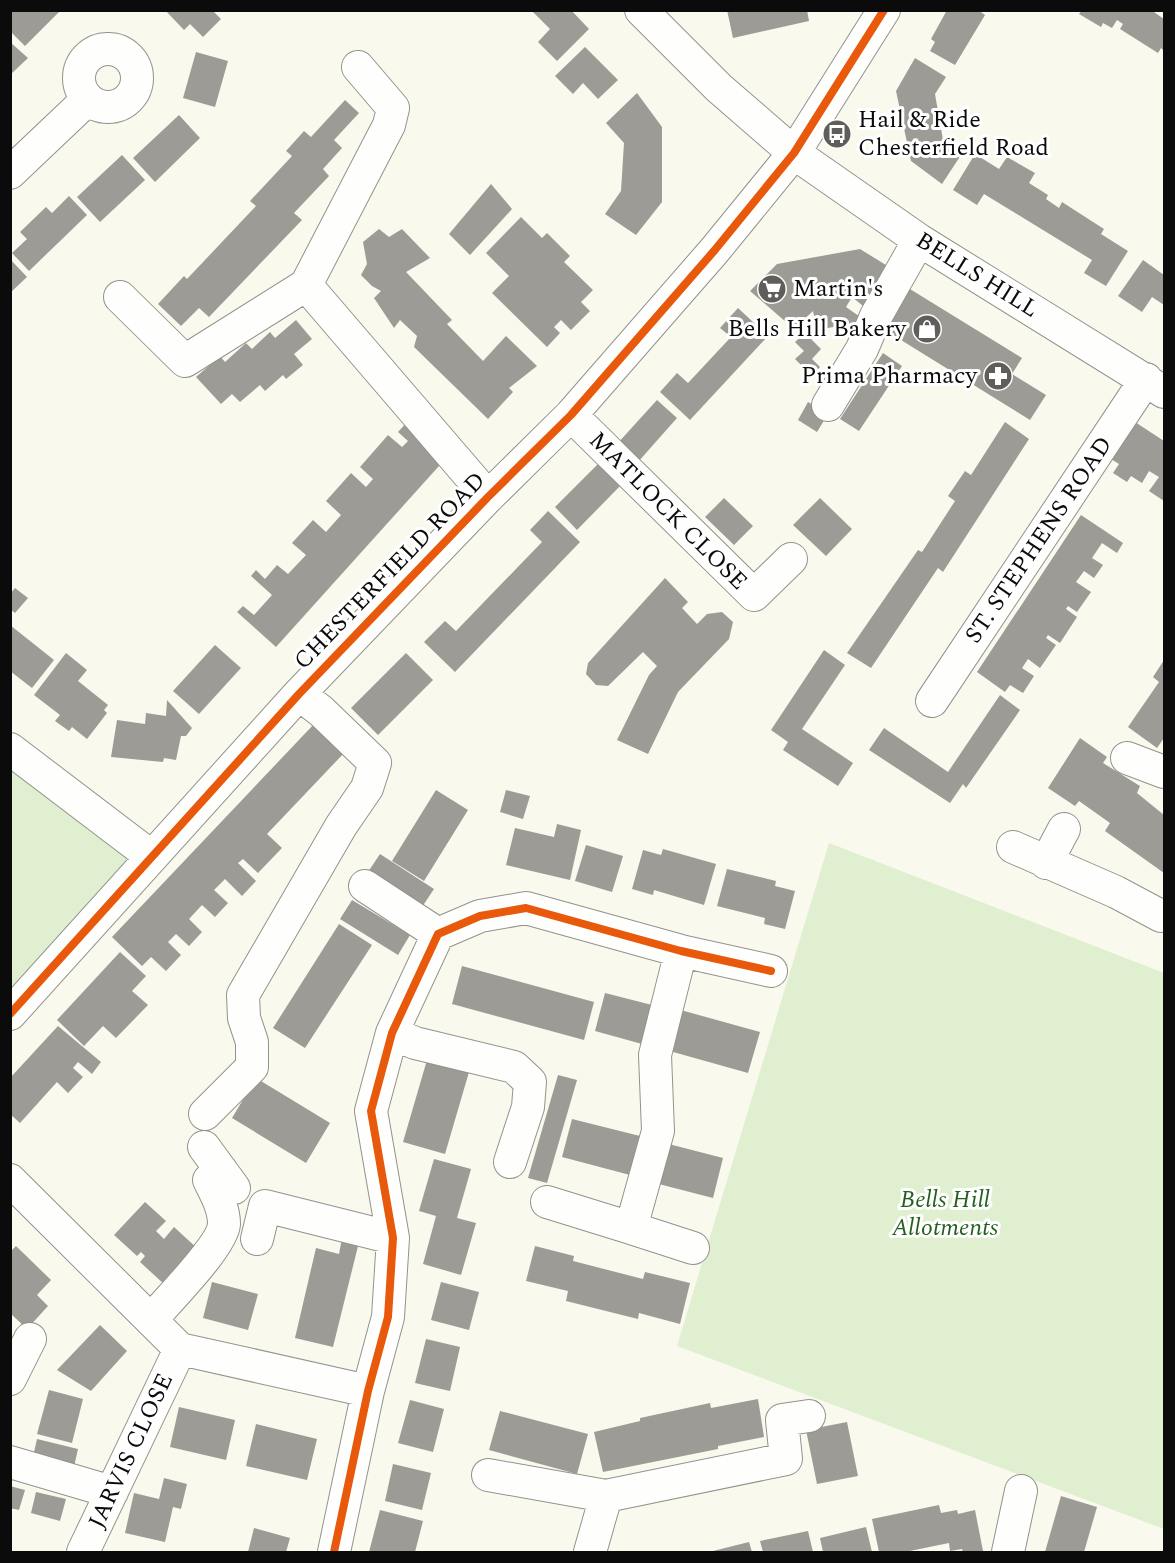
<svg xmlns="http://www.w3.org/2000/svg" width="1175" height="1563" viewBox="0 0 1175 1563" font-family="Spectral,serif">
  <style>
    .green { fill: #dfefcf }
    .building { fill: #9c9b95 }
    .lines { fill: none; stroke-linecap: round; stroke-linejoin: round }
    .minor-casing { stroke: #93928d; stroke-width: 34 }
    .minor { stroke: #fefefc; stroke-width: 32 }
    .cycleway-casing { stroke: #fff; stroke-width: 11 }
    .cycleway { stroke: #e8590c; stroke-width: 8 }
    .labels { text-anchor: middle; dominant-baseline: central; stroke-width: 6; stroke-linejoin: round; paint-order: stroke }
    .poi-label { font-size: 24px; fill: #0b0b0b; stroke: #fff; text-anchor: start }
    .street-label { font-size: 24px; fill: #0b0b0b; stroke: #fff }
    .park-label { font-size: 24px; font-style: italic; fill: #245f1f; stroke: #fff }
  </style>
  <rect width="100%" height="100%" fill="#faf9ee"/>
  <path class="green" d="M 11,749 L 152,857 L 11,1014 Z
    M 829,843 L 1164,973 L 1164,1529 L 677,1346 Z"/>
  <path class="building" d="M 13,10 L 61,10 L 25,46 L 10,31 L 10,13 Z
    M 165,10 L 212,10 L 221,19 L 203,37 L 190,24 L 184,30 Z
    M 535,10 L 571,10 L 589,29 L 557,61 L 538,42 L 550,29 L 533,12 Z
    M 727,10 L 807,10 L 809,21 L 733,38 Z
    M 947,10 L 978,10 L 985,15 L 955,65 L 930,51 L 935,42 L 931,39 Z
    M 1082,10 L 1151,10 L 1164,19 L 1164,51 L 1161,48 L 1158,53 L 1120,29 L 1123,24 L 1117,20 L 1112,28 L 1103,23 L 1101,27 L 1079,14 Z
    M 10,42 L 28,58 L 10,75 Z
    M 585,47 L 618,80 L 598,99 L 583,83 L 573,94 L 555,76 Z
    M 196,52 L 228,61 L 215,107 L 183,98 Z
    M 915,58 L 946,77 L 935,94 L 943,140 L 963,152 L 942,184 L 911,161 L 896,91 Z
    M 637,93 L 662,127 L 662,202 L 636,235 L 605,214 L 621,191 L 624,143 L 606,123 Z
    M 345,100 L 359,113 L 334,140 L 342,148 L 323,169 L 329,176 L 294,213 L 302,220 L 209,317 L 199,308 L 181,326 L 158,304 L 184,276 L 187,279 L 256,206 L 250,201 L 292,156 L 286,151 L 304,131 L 311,137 Z
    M 179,115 L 200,138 L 155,182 L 133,158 Z
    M 975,154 L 999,169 L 1007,157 L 1035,173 L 1029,183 L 1048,195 L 1046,199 L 1059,208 L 1062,202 L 1104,229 L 1101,234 L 1128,251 L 1106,286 L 1084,273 L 1092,260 L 984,194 L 977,205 L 953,190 Z
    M 122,155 L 145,180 L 100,222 L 77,197 Z
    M 491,184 L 512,209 L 470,255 L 449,234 Z
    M 69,196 L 87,215 L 29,271 L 12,253 L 27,239 L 20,232 L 46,207 L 52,213 Z
    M 521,217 L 542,238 L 547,233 L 570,256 L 564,262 L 593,290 L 581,302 L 590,311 L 571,330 L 561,320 L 554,327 L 560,333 L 547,347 L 492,293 L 509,276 L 486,253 Z
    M 379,229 L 389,237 L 402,229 L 430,258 L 406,272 L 452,320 L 447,324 L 483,361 L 506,336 L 537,366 L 509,388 L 513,392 L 488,419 L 414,347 L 417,336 L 400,320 L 394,328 L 374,298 L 381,291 L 372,286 L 361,275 L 367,264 L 363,242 Z
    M 860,249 L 894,270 L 868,310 L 852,297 L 846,307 L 866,321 L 854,337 L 844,325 L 817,330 L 813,311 L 794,329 L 750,291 L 777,264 Z
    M 10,259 L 27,277 L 10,293 Z
    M 1143,260 L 1164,275 L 1164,305 L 1152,297 L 1142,312 L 1118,296 Z
    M 905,286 L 1022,358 L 1012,374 L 1046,395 L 1030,420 L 880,327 Z
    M 738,308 L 768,336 L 690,420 L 660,392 L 677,373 L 688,383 L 731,337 L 720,328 Z
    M 296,320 L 312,339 L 294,354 L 303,365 L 286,379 L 283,375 L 265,391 L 260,385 L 240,402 L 232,394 L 221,404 L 196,377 L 220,356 L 225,362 L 246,343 L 252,349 L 270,332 L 275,338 Z
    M 805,333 L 821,349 L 812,359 L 820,367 L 812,376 L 795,359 L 804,351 L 795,342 Z
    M 883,353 L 902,366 L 859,431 L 840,419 Z
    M 657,400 L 677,418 L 638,462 L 617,444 Z
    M 808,402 L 828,414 L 817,432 L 798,420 Z
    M 409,420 L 448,456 L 276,647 L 237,612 L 243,606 L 254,615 L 272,595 L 251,576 L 256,570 L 265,579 L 277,565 L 288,574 L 306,555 L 292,543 L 313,520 L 326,532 L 341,515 L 326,501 L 351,473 L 366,487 L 373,479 L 360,467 L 388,435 L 402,447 L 408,441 L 398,432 Z
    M 1005,422 L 1029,439 L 943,572 L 938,568 L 871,668 L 847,653 L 918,550 L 922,552 L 955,501 L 948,496 L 965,471 L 971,475 Z
    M 1135,422 L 1164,441 L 1164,501 L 1149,491 L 1159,477 L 1149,471 L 1142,483 L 1131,476 L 1127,482 L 1113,473 L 1119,464 L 1111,459 Z
    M 600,462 L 622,484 L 577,530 L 555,507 Z
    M 724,498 L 753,526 L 734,545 L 705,517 Z
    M 820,498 L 852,529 L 826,556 L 793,525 Z
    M 548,511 L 580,542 L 455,672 L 424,642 L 445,621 L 456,631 L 542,542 L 530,530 Z
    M 1081,515 L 1123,543 L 1117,553 L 1102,543 L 1092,558 L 1103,565 L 1094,578 L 1084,571 L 1076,582 L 1091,592 L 1077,612 L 1068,606 L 1066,609 L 1077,617 L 1060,643 L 1048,635 L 1046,638 L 1056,645 L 1040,668 L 1028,659 L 1022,668 L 1034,676 L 1023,693 L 1010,685 L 1005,692 L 977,672 Z
    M 665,578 L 688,602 L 682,608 L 697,624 L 707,614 L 722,612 L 733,622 L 729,639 L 678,692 L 648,754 L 617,740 L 649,675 L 657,666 L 643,652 L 608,686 L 596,685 L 586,674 L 588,663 Z
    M 15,588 L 28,598 L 15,613 L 10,609 L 10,594 Z
    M 10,625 L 54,660 L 32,688 L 10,671 Z
    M 215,645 L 241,668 L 199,714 L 173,691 Z
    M 824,650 L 845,665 L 802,729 L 853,763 L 838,786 L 783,750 L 788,742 L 771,730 Z
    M 66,653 L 87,670 L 78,681 L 108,705 L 104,710 L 107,713 L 87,739 L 72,727 L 69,731 L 55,721 L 60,715 L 34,695 Z
    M 406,653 L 433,680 L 378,735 L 351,708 Z
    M 1164,660 L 1164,738 L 1157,748 L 1128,727 L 1159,682 L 1153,677 Z
    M 1000,695 L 1020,710 L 966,788 L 963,784 L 950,803 L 869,750 L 884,728 L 948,772 Z
    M 167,700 L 192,728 L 186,736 L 181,736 L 176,760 L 164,758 L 163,762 L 111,757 L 117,720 L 145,724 L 146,713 L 166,716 Z
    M 315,723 L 345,752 L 267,834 L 282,848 L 258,873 L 243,859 L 238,863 L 256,881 L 242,896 L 225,879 L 214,890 L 228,903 L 215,917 L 202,905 L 189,919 L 202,932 L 189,946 L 176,934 L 168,942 L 181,955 L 166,971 L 151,957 L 142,966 L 112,937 Z
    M 1080,738 L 1107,757 L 1103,763 L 1140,786 L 1137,793 L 1164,815 L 1164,873 L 1105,831 L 1110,823 L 1079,801 L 1075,806 L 1048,788 Z
    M 436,790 L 468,810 L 424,881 L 392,861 Z
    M 506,790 L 530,796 L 523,819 L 500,812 Z
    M 557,824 L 581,830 L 570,880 L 506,865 L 515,828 L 554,837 Z
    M 586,845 L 623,856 L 612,892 L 575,881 Z
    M 663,849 L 716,864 L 704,905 L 654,890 L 653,895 L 632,889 L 643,850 L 661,855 Z
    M 380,854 L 434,889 L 422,907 L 368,872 Z
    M 727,869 L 776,881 L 775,886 L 795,891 L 785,929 L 764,924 L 765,918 L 717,906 Z
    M 352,900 L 410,935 L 398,955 L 340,919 Z
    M 339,924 L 372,945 L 305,1048 L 273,1028 Z
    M 120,952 L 146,976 L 132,991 L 148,1005 L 116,1038 L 103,1026 L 84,1046 L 57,1020 Z
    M 462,966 L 594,1002 L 584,1040 L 452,1004 Z
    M 605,993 L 652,1005 L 642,1044 L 595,1031 Z
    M 677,1009 L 760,1032 L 748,1073 L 666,1050 Z
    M 58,1026 L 101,1062 L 92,1074 L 78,1062 L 73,1068 L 83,1077 L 68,1093 L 57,1082 L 20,1123 L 10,1114 L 10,1078 Z
    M 427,1060 L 469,1072 L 445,1154 L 403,1142 Z
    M 558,1075 L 577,1080 L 547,1183 L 528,1178 Z
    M 256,1078 L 330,1123 L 306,1163 L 232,1118 Z
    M 572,1119 L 640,1136 L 630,1175 L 562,1157 Z
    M 661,1142 L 723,1158 L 713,1198 L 651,1182 Z
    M 434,1159 L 471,1169 L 457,1218 L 476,1223 L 461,1275 L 423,1264 L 436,1216 L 419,1211 Z
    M 145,1202 L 166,1221 L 156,1231 L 164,1239 L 174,1227 L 198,1249 L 165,1285 L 140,1262 L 145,1256 L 141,1252 L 137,1256 L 114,1235 Z
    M 342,1238 L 359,1242 L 333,1347 L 295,1338 L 316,1248 L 339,1254 Z
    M 16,1246 L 51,1280 L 37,1295 L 48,1306 L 27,1329 L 10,1313 L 10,1252 Z
    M 535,1246 L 574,1256 L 573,1261 L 643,1279 L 645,1272 L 690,1283 L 680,1324 L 639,1313 L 638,1319 L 566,1301 L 568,1291 L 526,1281 Z
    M 212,1282 L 258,1294 L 248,1330 L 203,1318 Z
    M 441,1282 L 479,1292 L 469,1330 L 431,1320 Z
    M 100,1325 L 127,1351 L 91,1391 L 57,1370 Z
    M 426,1339 L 460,1347 L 450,1391 L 415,1383 Z
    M 49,1390 L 83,1399 L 72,1443 L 37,1434 Z
    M 758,1399 L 764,1437 L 718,1446 L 718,1449 L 603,1472 L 594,1432 L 640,1421 L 640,1418 L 710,1403 L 711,1408 Z
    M 410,1400 L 444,1409 L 433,1452 L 398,1443 Z
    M 179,1407 L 235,1420 L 226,1460 L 170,1447 Z
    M 500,1411 L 588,1434 L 577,1474 L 489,1450 Z
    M 847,1422 L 858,1476 L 817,1484 L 806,1430 Z
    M 256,1424 L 317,1439 L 307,1480 L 246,1466 Z
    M 37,1439 L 78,1449 L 73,1471 L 32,1461 Z
    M 393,1464 L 431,1473 L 422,1510 L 385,1501 Z
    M 164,1478 L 187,1484 L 181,1509 L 173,1507 L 165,1542 L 125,1533 L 134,1493 L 159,1499 Z
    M 10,1486 L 25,1490 L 19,1510 L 10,1508 Z
    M 36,1492 L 66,1499 L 60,1521 L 31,1513 Z
    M 1061,1496 L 1097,1507 L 1084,1552 L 1045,1552 Z
    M 939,1505 L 941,1513 L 957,1510 L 958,1514 L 975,1510 L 983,1551 L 963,1552 L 962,1549 L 950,1551 L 949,1543 L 905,1552 L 879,1552 L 872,1519 Z
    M 380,1510 L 423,1521 L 415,1552 L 369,1552 Z
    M 866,1527 L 872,1552 L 823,1552 L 820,1538 Z
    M 254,1528 L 290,1538 L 286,1552 L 248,1552 Z
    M 808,1531 L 813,1552 L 763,1552 L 760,1541 Z
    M 749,1542 L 752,1552 L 709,1552 Z"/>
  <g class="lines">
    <g class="minor-casing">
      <path id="minor" d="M 641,10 L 719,88 L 794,153 L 919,240 L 1164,392
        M79 78a29 29 0 1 1 58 0a29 29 0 1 1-58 0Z
        M 10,173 L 88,99
        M 306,285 L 488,497
        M 120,297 L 185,361 L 306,285 L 389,125 L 393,108 L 358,67
        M 828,405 L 862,349 L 876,316 L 919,240
        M 571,415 L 754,595 L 791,559
        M 932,701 L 1146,379
        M 10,749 L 152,857
        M 1127,758 L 1164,772
        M 1013,847 L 1116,892 L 1161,916 L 1164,916
        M 1046,863 L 1064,829
        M 365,886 L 438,934
        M 681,951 L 655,1055 L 658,1131 L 631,1228 L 693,1248
        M 10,1014 L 299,694 L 488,497 L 571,415 L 714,251 L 794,153 L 884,10
        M 392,1033 L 415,1043 L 514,1067 L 530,1082 L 528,1107 L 510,1162
        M 205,1114 L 252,1067 L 252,1042 L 244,1018 L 243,995 L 341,826 L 367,788 L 375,763 L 321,711 L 299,694
        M 204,1147 L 234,1188
        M 10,1180 L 180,1349 L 368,1391
        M 547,1202 L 631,1228
        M 257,1239 L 265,1206 L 393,1238
        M 151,1320 C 167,1301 223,1245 224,1224 C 224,1208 216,1194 209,1180 L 221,1170
        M 10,1379 L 30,1339
        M 10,1462 L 112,1492
        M 488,1475 L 606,1496 L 786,1459 L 782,1420 L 809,1416
        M 83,1552 L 180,1349
        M 334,1552 L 368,1391 L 388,1317 L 393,1238 L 371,1111 L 392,1033 L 438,934 L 480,916 L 526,908 L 681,951 L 771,971
        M 590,1552 L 606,1496
        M 1008,1552 L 1021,1491"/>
    </g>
    <use href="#minor" class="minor"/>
    <g class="cycleway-casing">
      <path id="cycleway" d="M 10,1014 L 299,694 L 488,497 L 571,415 L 714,251 L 794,153 L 884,10
        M 334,1552 L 368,1391 L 388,1317 L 393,1238 L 371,1111 L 392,1033 L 438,934 L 480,916 L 526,908 L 681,951 L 771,971"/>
    </g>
    <use href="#cycleway" class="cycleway"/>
  </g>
  <defs>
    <g id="bus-disc" transform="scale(1.5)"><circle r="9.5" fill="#5f5e5a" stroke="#fff"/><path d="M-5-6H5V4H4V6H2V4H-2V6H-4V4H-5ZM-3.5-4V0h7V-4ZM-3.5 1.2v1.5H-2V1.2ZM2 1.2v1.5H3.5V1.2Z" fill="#fff"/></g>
    <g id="supermarket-disc" transform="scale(1.5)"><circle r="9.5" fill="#5f5e5a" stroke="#fff"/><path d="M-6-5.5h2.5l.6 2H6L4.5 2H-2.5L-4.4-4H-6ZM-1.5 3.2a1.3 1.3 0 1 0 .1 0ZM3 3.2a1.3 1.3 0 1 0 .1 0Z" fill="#fff"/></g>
    <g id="shop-disc" transform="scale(1.5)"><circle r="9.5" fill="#5f5e5a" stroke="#fff"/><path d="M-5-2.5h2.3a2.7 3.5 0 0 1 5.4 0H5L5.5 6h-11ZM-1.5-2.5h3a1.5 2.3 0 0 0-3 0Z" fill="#fff"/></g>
    <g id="pharmacy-disc" transform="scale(1.5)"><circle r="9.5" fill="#5f5e5a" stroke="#fff"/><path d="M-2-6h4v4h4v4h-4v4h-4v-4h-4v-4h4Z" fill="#fff"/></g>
  </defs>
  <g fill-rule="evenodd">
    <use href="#bus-disc" x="837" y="134"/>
    <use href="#supermarket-disc" x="772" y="289"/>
    <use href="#shop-disc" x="927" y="329"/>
    <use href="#pharmacy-disc" x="998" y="376"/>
  </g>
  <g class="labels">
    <g class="poi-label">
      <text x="858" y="120">Hail &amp; Ride<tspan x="858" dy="28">Chesterfield Road</tspan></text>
      <text x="793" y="289">Martin's</text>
      <text x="906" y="329" text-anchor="end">Bells Hill Bakery</text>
      <text x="977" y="376" text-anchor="end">Prima Pharmacy</text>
    </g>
    <g class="street-label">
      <text transform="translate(977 275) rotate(32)">BELLS HILL</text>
      <text transform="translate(668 511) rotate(45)">MATLOCK CLOSE</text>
      <text transform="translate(1039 540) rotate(-56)">ST. STEPHENS ROAD</text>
      <text transform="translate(390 571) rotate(-46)">CHESTERFIELD ROAD</text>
      <text transform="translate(131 1451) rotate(-65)">JARVIS CLOSE</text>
    </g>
    <g class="park-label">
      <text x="945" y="1200">Bells Hill<tspan x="945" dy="28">Allotments</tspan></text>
    </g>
  </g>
  <rect width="1175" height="1563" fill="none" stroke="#0b0b0b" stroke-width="24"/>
</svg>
